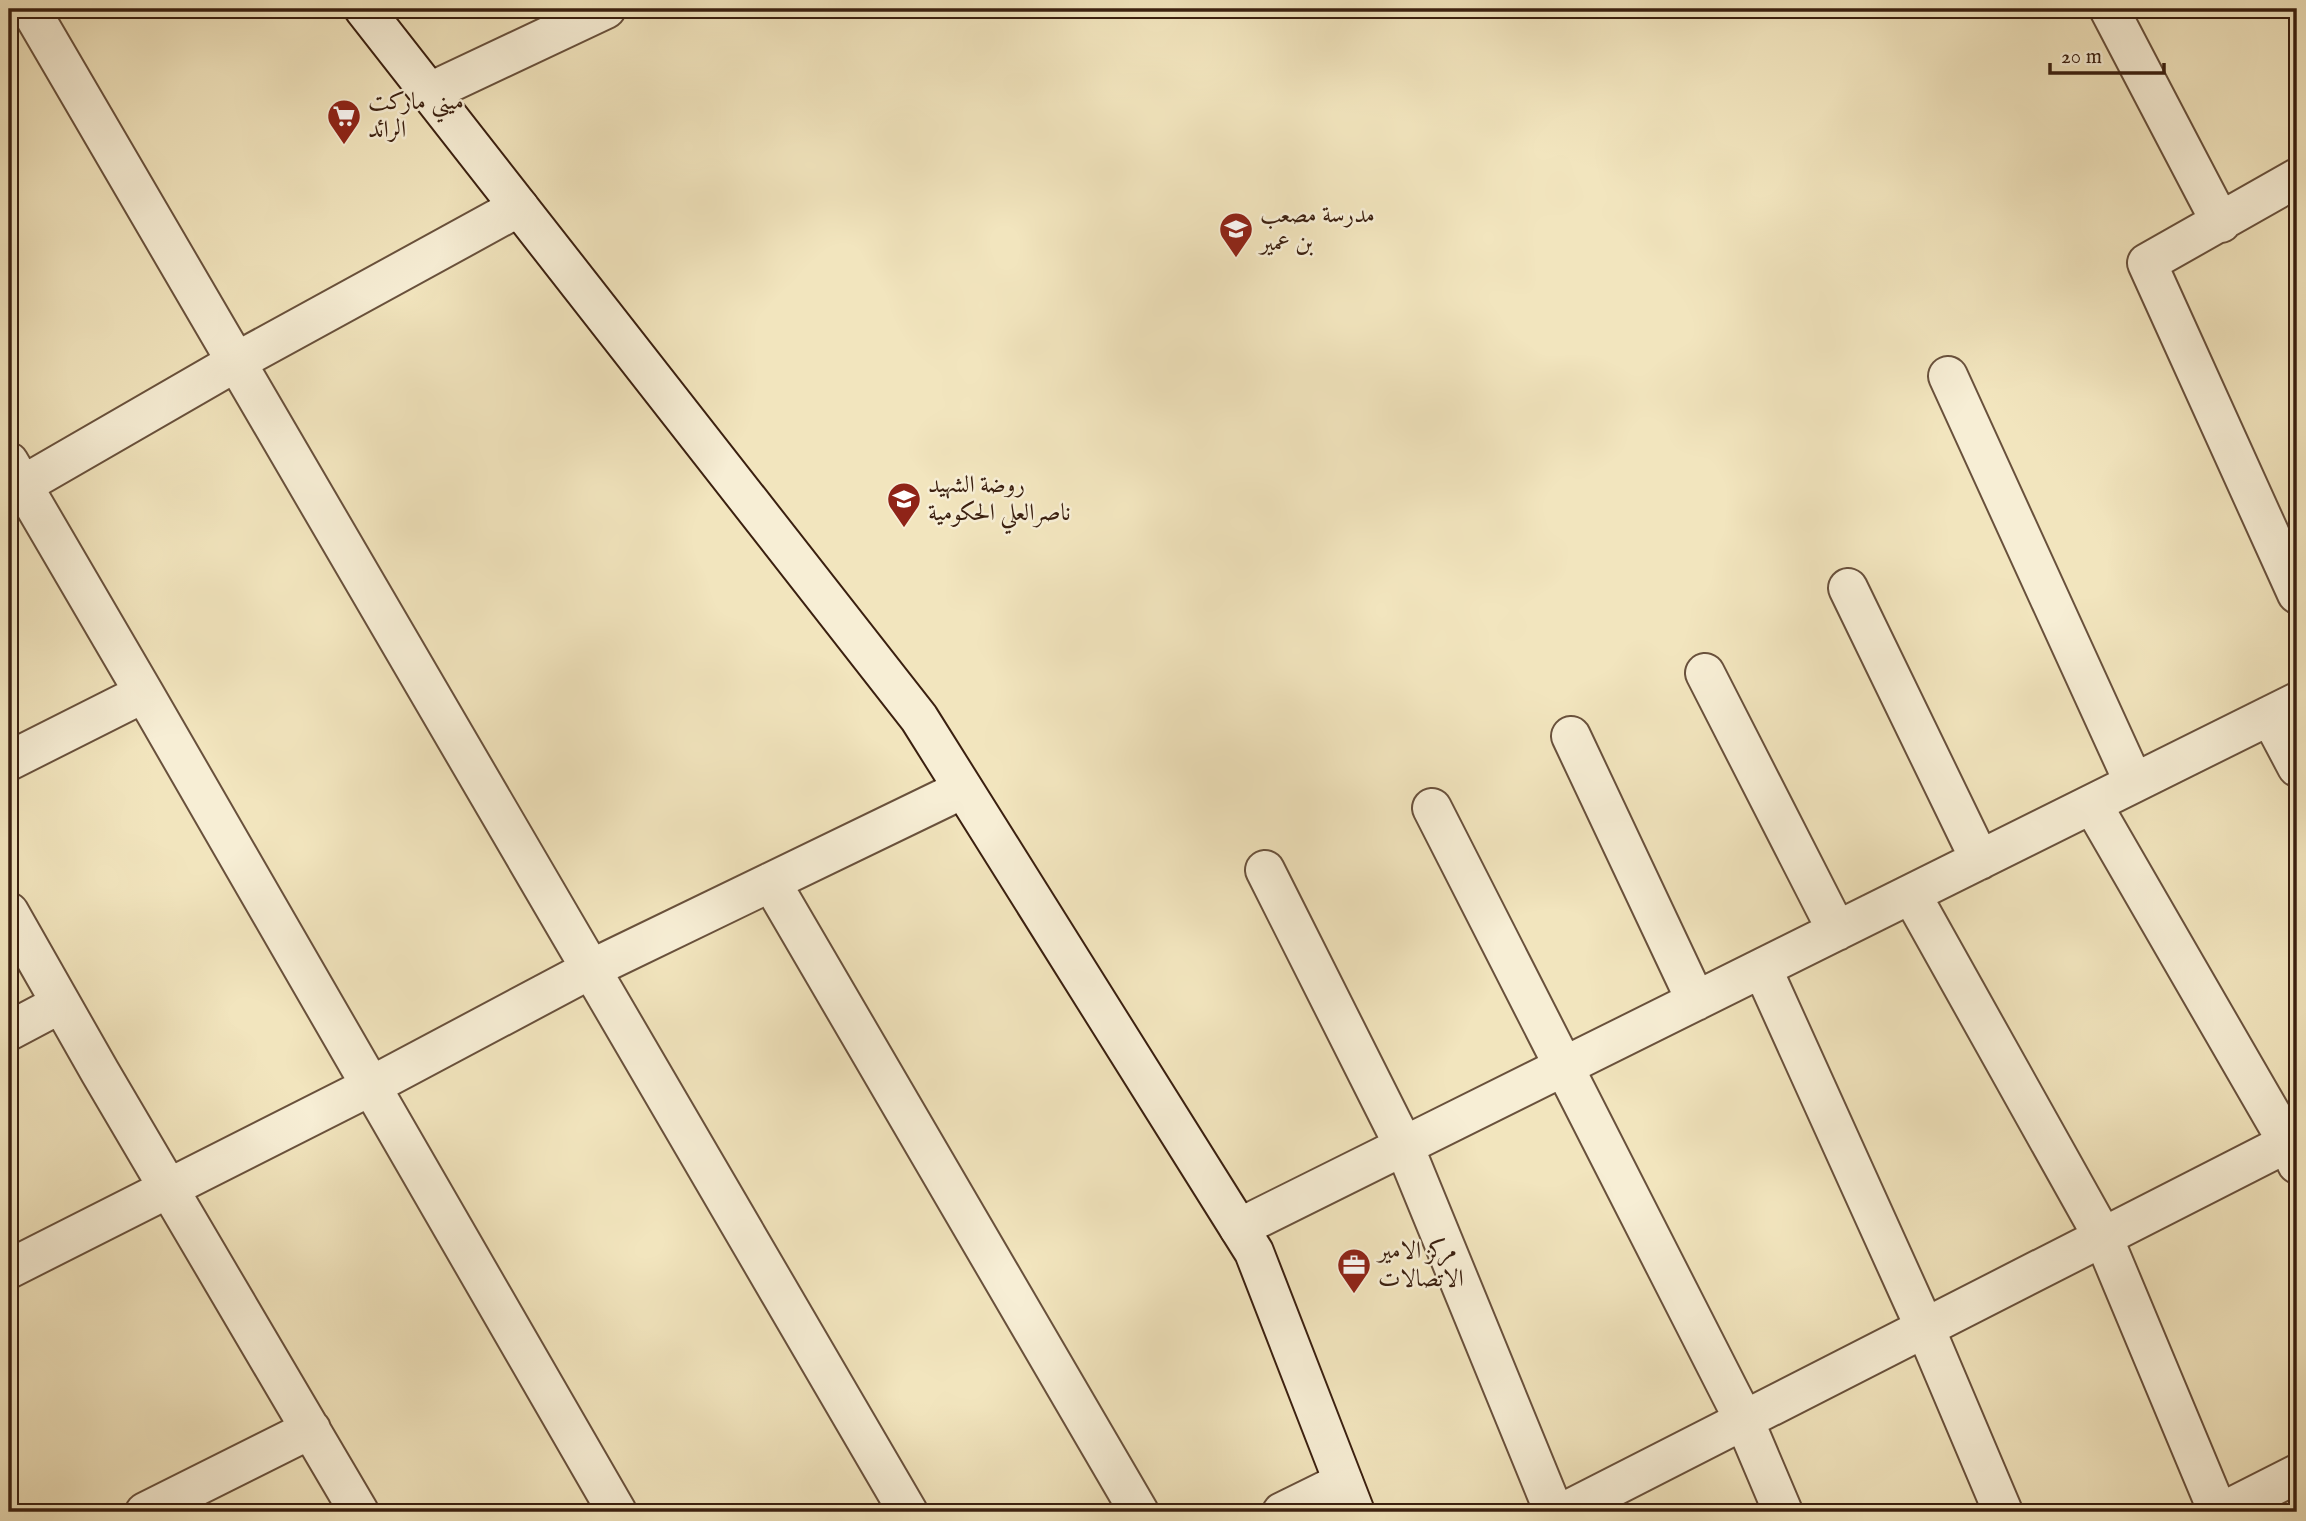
<svg xmlns="http://www.w3.org/2000/svg" width="2306" height="1521" viewBox="0 0 2306 1521" font-family="'IM FELL English',Amiri,serif">
  <style>
    .lines { fill: none; stroke-linecap: round; stroke-linejoin: round }
    .street-casing { stroke: #69513c; stroke-width: 42 }
    .secondary-casing { stroke: #3b2010; stroke-width: 42 }
    .street { stroke: #f7eed5; stroke-width: 38 }
    .secondary { stroke: #f7eed5; stroke-width: 38 }
    .labels { text-anchor: middle; dominant-baseline: central; stroke-width: 5; stroke-linejoin: round; paint-order: stroke }
    .poi-label { font-size: 24px; fill: #3b2010; stroke: #f7eed5; text-anchor: start }
  </style>
  <rect width="100%" height="100%" fill="#f2e5be"/>
  <filter id="stains"><feTurbulence type="fractalNoise" baseFrequency=".00286" numOctaves="4"/><feColorMatrix values="0 0 0 0 .2 0 0 0 0 .09 0 0 0 0 .02 0 0 0 .5 -.17"/></filter>
  <radialGradient id="worn" r=".72"><stop offset=".6" stop-color="#630" stop-opacity="0"/><stop offset="1" stop-color="#630" stop-opacity=".3"/></radialGradient>
  <g class="lines">
    <g class="street-casing">
      <path id="street" d="M 30,9 L 908,1512
        M 2109,9 L 2221,223
        M 430,92 L 606,9
        M 2297,178 L 2147,263 L 2297,594
        M 1948,376 L 2134,783
        M 9,462 L 144,693 L 617,1512
        M 9,493 L 236,362 L 519,207
        M 1848,588 L 1980,860
        M 1705,673 L 1837,931
        M 2270,716 L 2297,767
        M 1571,736 L 1696,1001
        M 9,761 L 144,693
        M 2092,804 L 2288,1143 L 2297,1164
        M 1432,808 L 1744,1420 L 1783,1512
        M 1265,870 L 1404,1146 L 1554,1512
        M 771,882 L 1139,1512
        M 1911,894 L 2103,1237 L 2218,1512
        M 9,912 L 100,1072 L 359,1512
        M 1762,968 L 1925,1328 L 2003,1512
        M 9,1031 L 60,1004
        M 1239,1228 L 2297,702
        M 9,1269 L 371,1086 L 591,969 L 963,789
        M 145,1512 L 311,1429
        M 1282,1512 L 1343,1482
        M 1564,1512 L 2297,1138
        M 2222,1512 L 2297,1474"/>
    </g>
    <g class="secondary-casing">
      <path id="secondary" d="M 364,9 L 919,718 L 1254,1252 L 1355,1512"/>
    </g>
    <use href="#street" class="street"/>
    <use href="#secondary" class="secondary"/>
  </g>
  <defs>
    <g id="supermarket-pin" transform="scale(1.75)"><path d="M0 17L-7.5 6A9.5 9.5 0 1 1 7.5 6Z" fill="#8f2418" stroke="#f7eed5"/><path d="M-6-5.5h2.5l.6 2H6L4.5 2H-2.5L-4.4-4H-6ZM-1.5 3.2a1.3 1.3 0 1 0 .1 0ZM3 3.2a1.3 1.3 0 1 0 .1 0Z" fill="#fff"/></g>
    <g id="school-pin" transform="scale(1.75)"><path d="M0 17L-7.5 6A9.5 9.5 0 1 1 7.5 6Z" fill="#8f2418" stroke="#f7eed5"/><path d="M0-5L7-2L0 1L-7-2ZM-4 1L0 2.5L4 1V4Q0 6-4 4Z" fill="#fff"/></g>
    <g id="office-pin" transform="scale(1.75)"><path d="M0 17L-7.5 6A9.5 9.5 0 1 1 7.5 6Z" fill="#8f2418" stroke="#f7eed5"/><path d="M-6-3h4V-5.5h4V-3h4V5H-6ZM-1-4.5V-3h2v-1.5ZM-6 0V1H6V0Z" fill="#fff"/></g>
  </defs>
  <g fill-rule="evenodd">
    <use href="#supermarket-pin" x="344" y="116"/>
    <use href="#school-pin" x="1236" y="229"/>
    <use href="#school-pin" x="904" y="499"/>
    <use href="#office-pin" x="1354" y="1265"/>
  </g>
  <g class="labels">
    <g class="poi-label">
      <text x="368" y="102">ميني ماركت<tspan x="368" dy="28">الرائد</tspan></text>
      <text x="1260" y="215">مدرسة مصعب<tspan x="1260" dy="28">بن عمير</tspan></text>
      <text x="928" y="485">روضة الشهيد<tspan x="928" dy="28">ناصرالعلي الحكومية</tspan></text>
      <text x="1378" y="1251">مركز الامير<tspan x="1378" dy="28">الاتصالات</tspan></text>
    </g>
  </g>
  <rect width="2306" height="1521" fill="none" stroke="#f2e5be" stroke-width="35"/>
  <rect x="10" y="10" width="2285" height="1500" fill="none" stroke="#3b2010" stroke-width="3.5"/>
  <rect x="18" y="18" width="2271" height="1486" fill="none" stroke="#3b2010" stroke-width="2"/>
  <path d="M2050 63v10h114v-10" fill="none" stroke="#3b2010" stroke-width="3.5"/>
  <text x="2061" y="63" font-size="21" fill="#3b2010" stroke="#f7eed5" stroke-width="5" paint-order="stroke">20 m</text>
  <rect width="100%" height="100%" filter="url(#stains)"/>
  <rect width="100%" height="100%" fill="url(#worn)"/>
</svg>
